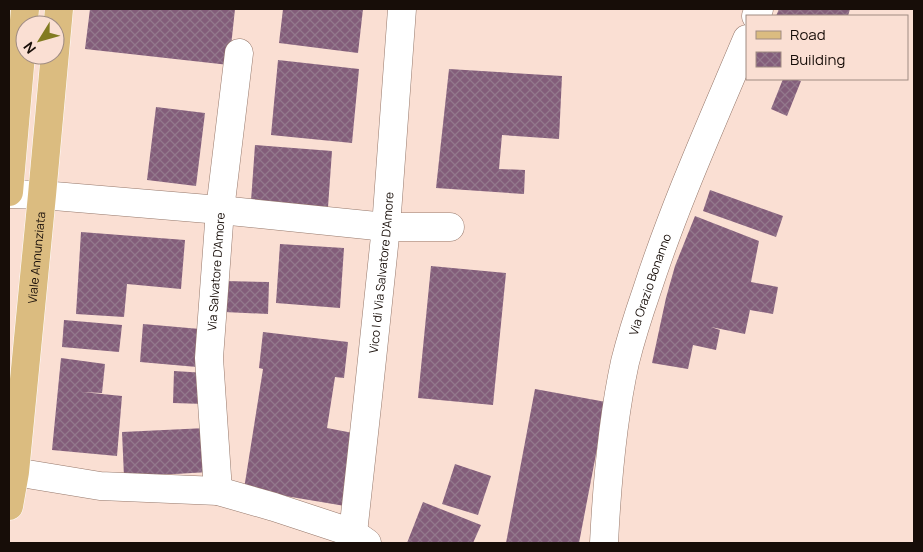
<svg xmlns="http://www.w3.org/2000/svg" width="923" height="552" viewBox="0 0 923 552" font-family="Manrope,sans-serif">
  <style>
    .building { fill: url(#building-cross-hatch) }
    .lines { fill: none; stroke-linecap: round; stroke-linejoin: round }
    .minor-casing { stroke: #96786b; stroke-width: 29 }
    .major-casing { stroke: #fff; stroke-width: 29 }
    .minor { stroke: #fff; stroke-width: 28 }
    .major { stroke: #dbbc80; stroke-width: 28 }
    .labels { text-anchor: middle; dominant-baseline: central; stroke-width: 4; stroke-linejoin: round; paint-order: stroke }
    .street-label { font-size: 12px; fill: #170d08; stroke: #fadfd3 }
  </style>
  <defs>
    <pattern id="building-cross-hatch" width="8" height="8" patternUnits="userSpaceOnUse" patternTransform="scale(1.25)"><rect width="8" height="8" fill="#835d7a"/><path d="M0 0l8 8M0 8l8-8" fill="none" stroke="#93788c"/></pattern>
  </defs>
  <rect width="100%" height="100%" fill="#fadfd3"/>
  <path class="building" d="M 90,9 L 235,9 L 229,65 L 85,49 Z
    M 283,9 L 363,9 L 358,53 L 279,43 Z
    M 779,9 L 850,9 L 848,16 L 776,16 Z
    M 278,60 L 359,69 L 352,143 L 271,135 Z
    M 449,69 L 562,76 L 559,139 L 502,135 L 499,169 L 525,170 L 524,194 L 436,188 Z
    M 783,79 L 795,79 L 801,81 L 787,116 L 771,109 Z
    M 156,107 L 205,113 L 196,186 L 147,180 Z
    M 255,145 L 332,151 L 328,207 L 251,201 Z
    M 710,190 L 783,216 L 776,237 L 703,211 Z
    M 695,216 L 759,241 L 751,282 L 778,287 L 773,314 L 750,310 L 745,334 L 711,327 L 720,330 L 716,350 L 693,345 L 688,369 L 652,363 L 666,298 L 675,266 Z
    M 81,232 L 185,240 L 181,289 L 127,284 L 124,317 L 76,314 Z
    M 280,244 L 344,248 L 340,308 L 276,303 Z
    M 431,266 L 506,273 L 493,405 L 418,398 Z
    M 225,281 L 269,282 L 268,314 L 224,312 Z
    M 64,320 L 122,325 L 119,352 L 62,347 Z
    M 143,324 L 200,329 L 197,367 L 140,362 Z
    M 263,332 L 348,342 L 344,378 L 335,377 L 327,428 L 358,434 L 345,506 L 244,489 L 263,369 L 259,368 Z
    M 61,358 L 105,364 L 102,393 L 82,392 L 122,396 L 117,456 L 52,450 Z
    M 174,371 L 206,373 L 204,404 L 173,403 Z
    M 535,389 L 606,402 L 579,543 L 506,543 Z
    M 206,428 L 209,472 L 124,477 L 122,432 Z
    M 455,464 L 491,476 L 478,515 L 442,504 Z
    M 423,502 L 481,525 L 473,543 L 407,543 Z"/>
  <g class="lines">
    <g class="minor-casing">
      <g id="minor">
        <path d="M 756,16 L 759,9"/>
        <path d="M 9,194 L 42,195 L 220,210 L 386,227 L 450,227"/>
        <path d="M 15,472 L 100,486 L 218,491 L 274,507 L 353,533 L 367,543"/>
        <path id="s1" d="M 218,491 L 209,358 L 220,210 L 239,53"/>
        <path id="s2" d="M 353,533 L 368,397 L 386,227 L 402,9"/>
        <path id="s3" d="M 604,543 C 607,482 612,422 625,362 C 631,338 639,313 647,290 C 675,204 712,122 747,39"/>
      </g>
    </g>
    <g class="major-casing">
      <g id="major">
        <path d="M 9,192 L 25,9"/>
        <path id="s4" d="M 9,506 L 15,472 L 42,195 L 59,9"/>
      </g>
    </g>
    <use href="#minor" class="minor"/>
    <use href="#major" class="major"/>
  </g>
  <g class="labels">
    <g class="street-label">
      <text stroke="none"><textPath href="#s4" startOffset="250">Viale Annunziata</textPath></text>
      <text stroke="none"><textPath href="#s2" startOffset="262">Vico I di Via Salvatore D'Amore</textPath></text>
      <text stroke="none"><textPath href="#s1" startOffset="220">Via Salvatore D'Amore</textPath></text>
      <text stroke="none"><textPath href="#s3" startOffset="264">Via Orazio Bonanno</textPath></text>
    </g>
  </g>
  <rect width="923" height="552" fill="none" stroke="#170d08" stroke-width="20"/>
  <rect x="746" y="15" width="162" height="65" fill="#fadfd3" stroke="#9f8b82"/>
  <rect x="756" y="31" width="25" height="8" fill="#dbbc80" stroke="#9f8b82"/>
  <text x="790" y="40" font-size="15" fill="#170d08">Road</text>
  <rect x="756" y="52" width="25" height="15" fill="url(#building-cross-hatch)" stroke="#9f8b82"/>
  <text x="790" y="65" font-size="15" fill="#170d08">Building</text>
  <g transform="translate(40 40) rotate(233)"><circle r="24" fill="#fadfd3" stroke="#9f8b82"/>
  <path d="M0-4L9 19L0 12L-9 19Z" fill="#827b21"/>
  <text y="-8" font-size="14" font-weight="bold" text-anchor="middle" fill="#170d08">N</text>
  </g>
</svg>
